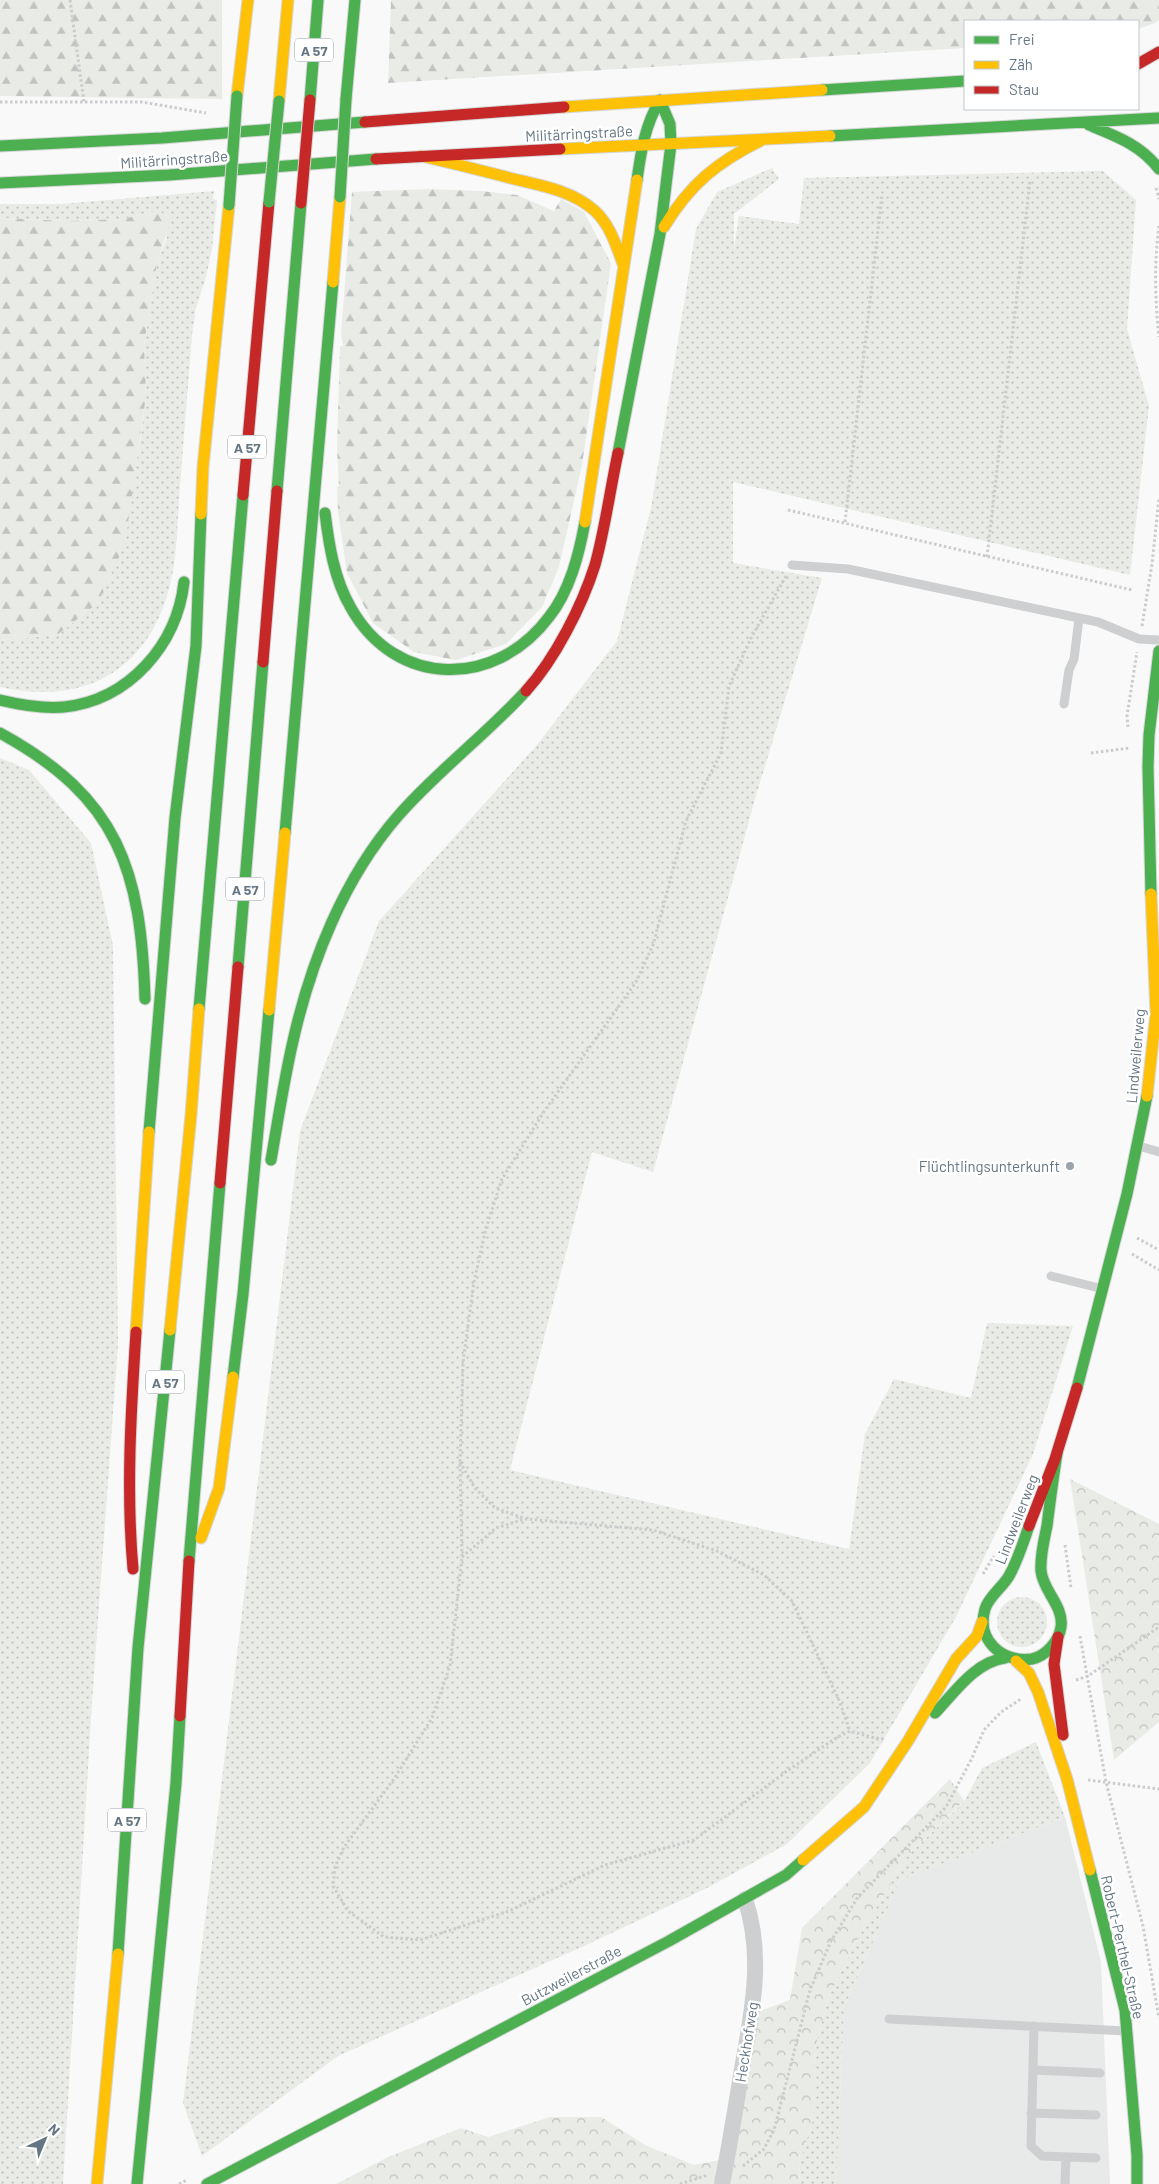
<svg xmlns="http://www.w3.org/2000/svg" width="1159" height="2184" viewBox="0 0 1159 2184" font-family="Barlow,sans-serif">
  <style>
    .built { fill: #e8e9e9 }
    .grass { fill: url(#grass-dots) }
    .forest { fill: url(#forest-firs) }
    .park { fill: url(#park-crowns) }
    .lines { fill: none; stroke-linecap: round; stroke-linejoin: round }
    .fast-casing { stroke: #d5d6d7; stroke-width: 13 }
    .slow-casing { stroke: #d5d6d7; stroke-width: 13 }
    .jam-casing { stroke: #d5d6d7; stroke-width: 13 }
    .path { stroke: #cbcccd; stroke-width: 3; stroke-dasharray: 2.5 2.5; stroke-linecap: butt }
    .lane { stroke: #cecfd0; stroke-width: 9 }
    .street { stroke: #cecfd0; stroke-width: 16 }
    .fast { stroke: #4caf50; stroke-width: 11 }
    .slow { stroke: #ffc107; stroke-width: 11 }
    .jam { stroke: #c62828; stroke-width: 11 }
    .fast-bridge-casing { stroke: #d5d6d6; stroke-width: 13; stroke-linecap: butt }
    .jam-bridge-casing { stroke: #d5d6d6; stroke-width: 13; stroke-linecap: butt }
    .fast-bridge { stroke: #4caf50; stroke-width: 11 }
    .jam-bridge { stroke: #c62828; stroke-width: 11 }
    .poi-dot { fill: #99a4ac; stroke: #fff; stroke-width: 2 }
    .labels { text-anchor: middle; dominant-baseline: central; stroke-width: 5; stroke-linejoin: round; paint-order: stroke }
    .shield { fill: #fff; stroke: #939fa8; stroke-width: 1 }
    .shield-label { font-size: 14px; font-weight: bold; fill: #657683 }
    .street-label { font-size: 15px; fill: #657683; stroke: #fff }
    .poi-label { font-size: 15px; fill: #657683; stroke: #fff; text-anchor: end }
  </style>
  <defs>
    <pattern id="grass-dots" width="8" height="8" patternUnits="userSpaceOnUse" patternTransform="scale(1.25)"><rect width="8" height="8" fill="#e8ebe6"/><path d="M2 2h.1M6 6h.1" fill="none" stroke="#c0c3c0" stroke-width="1.8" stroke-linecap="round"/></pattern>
    <pattern id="forest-firs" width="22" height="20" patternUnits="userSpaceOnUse" patternTransform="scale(1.25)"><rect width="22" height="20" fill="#e8ebe6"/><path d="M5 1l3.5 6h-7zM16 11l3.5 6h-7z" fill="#c0c3c0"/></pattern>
    <pattern id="park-crowns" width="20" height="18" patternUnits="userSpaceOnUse" patternTransform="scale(1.25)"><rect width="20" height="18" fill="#e8ebe6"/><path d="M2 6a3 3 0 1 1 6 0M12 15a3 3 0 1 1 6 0" fill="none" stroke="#c0c3c0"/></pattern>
  </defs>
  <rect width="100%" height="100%" fill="#f9f9f9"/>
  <path class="built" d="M 1065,1817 L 1101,1962 L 1110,2184 L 836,2184 L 844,2008 L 900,1880 Z"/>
  <path class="grass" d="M 772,168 L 779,179 L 734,214 L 734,249 L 739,216 L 799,224 L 804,178 L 1103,171 L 1136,200 L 1127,329 L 1149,406 L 1130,575 L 733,482 L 733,563 L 822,578 L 755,799 L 653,1172 L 592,1152 L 510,1470 L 849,1549 L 865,1434 L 894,1379 L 971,1398 L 987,1323 L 1073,1326 L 1033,1454 L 956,1617 L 870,1763 L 787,1844 L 707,1888 L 584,1946 L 338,2056 L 202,2156 L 183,2103 L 300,1131 L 379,921 L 537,745 L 617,641 L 651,508 L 696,229 L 717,192 Z
    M 214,191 L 213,199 L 217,200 L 212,249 L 206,277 L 196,308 L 192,335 C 188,385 184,436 180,486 C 177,522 178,561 167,596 C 143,675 79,705 0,687 L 0,640 L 57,635 L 98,603 L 133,485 L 141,435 L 146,396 L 144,345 L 157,263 L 167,237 L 158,211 L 122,219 L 68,221 L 0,218 L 0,204 L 61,204 Z
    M 0,758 L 29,770 L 91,843 L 113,946 L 118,1344 L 92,1702 L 63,2184 L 0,2184 Z
    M997 1622a25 25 0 1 1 50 0a25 25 0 1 1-50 0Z
    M 1036,1742 L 1065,1817 L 900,1880 L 844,2008 L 836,2184 L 800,2184 L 799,2164 L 813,2120 L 815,2049 L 829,1996 L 859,1936 L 908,1855 L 964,1802 L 982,1768 Z"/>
  <path class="forest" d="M 0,0 L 222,0 L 222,99 L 0,96 Z
    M 391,0 L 1159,0 L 1159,20 L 1155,23 L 1138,29 L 1138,21 L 965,21 L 965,48 L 388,83 Z
    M 428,189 L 481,191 L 517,195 L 554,211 L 561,199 L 584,212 L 611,263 L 582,465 L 559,567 L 542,607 L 506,644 L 456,660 L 414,652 L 373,623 L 347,573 L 338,512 L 337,487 L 339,486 L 337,448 L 340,346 L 343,346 L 341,334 L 352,192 Z
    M 158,211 L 172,217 L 157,263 L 144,345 L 146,396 L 125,544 L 98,603 L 57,635 L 0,640 L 0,218 L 68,221 L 122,219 Z"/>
  <path class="park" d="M 1070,1479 L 1159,1524 L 1159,1722 L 1114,1760 Z
    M 950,1779 L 964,1801 L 908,1855 L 859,1936 L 829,1996 L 815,2049 L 813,2120 L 799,2164 L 800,2184 L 336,2184 L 388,2157 L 461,2128 L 488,2137 L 550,2117 L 601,2117 L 645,2145 L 694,2165 L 719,2160 L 746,2016 L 790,2000 L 802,1928 Z"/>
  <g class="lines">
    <g class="fast-casing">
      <path id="fast" d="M 822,90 L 965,81
        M 346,99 L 355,0
        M 310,100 L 318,0
        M 1089,125 C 1116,136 1141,145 1159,169
        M 830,136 L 1159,118
        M 0,146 L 162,138 L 365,122
        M 637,180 C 641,151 645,125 660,100
        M 0,183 L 169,175 L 376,159
        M 618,453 L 660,234 L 671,144 L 670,124 L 660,100
        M 277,491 L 301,203
        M 325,513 C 329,545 334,579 351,608 C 396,688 495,689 549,617 C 570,591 579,554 585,522
        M 0,700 C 21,705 43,709 64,707 C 129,700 177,645 184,582
        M 0,733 C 119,798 141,870 145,999
        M 285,833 L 333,282
        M 1151,894 L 1148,767 L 1149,735 L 1159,651
        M 238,967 L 263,662
        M 199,1009 L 243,495
        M 149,1132 L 175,818 L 196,646 L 201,514
        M 271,1160 C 278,1120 284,1080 293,1041 C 311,961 344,878 398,816 C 437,771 486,735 526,691
        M 233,1377 L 243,1294 L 269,1010
        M 1077,1388 L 1127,1194 L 1147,1096
        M 1029,1526 C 1023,1543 1018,1560 1009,1576 C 1002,1588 989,1596 985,1609 C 976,1640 1002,1663 1032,1659 C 1046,1656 1059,1641 1061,1627 C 1064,1606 1043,1591 1041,1571 C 1040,1556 1044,1540 1047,1526 C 1050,1502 1053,1478 1057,1454
        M 189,1561 L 220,1183
        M 935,1713 C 955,1692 975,1662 1005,1658
        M 1090,1870 L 1125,2010 L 1137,2155 L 1137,2184
        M 118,1954 L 138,1648 L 170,1330
        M 137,2184 L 176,1783 L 180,1716
        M 207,2184 L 669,1941 L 786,1875 L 803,1860"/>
    </g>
    <g class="slow-casing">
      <path id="slow" d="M 237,96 L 248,0
        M 279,101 L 288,0
        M 564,107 L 822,90
        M 560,149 L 830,136
        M 421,156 C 451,163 480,170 510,178 C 539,185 572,190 595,211 C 610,225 616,245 623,264
        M 664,227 C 690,184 717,162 762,140
        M 333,282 L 340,197
        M 201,514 L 203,467 L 229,205
        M 585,522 L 637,180
        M 269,1010 L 285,833
        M 1147,1096 L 1156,1013 L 1151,894
        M 170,1330 L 191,1115 L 199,1009
        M 136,1332 L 149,1132
        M 201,1538 L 219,1488 L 233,1377
        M 1016,1661 L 1029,1673 L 1038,1692 L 1067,1779 L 1090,1870
        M 803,1860 L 864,1807 L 908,1741 L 956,1659 L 977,1636 L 982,1622
        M 97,2184 L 118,1954"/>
    </g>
    <g class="jam-casing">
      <path id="jam" d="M 1138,64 L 1159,52
        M 365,122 L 564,107
        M 376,159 L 560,149
        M 243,495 L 269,202
        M 263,662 L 277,491
        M 526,691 C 555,659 582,606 595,565 C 605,529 610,490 618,453
        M 220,1183 L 238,967
        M 1029,1526 L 1055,1459 L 1077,1388
        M 133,1569 C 126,1490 131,1411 136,1332
        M 1058,1637 L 1054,1664 L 1063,1735
        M 180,1716 L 189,1561"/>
    </g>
    <path class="path" d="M 70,0 L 84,102
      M 0,102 L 142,102 L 206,113
      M 1156,188 L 1159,199
      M 1159,226 C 1154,262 1155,301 1159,337
      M 788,510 L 1132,590
      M 845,522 L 882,195
      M 987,557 L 1030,181
      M 786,576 L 751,638 L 729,686 L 721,753 L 686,821 L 653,945 L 636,982 L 543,1113 L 502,1179 L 486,1228 L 474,1282 L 463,1362 L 460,1461 L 462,1557 L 450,1666 L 432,1718 L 394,1779 L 344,1847 L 335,1867 L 333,1886 L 348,1911 L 384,1937 L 420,1940 L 509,1911 L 605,1865 L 694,1840 L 787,1771 L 836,1738 L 850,1731 L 878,1739 L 886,1739
      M 1142,626 L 1152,564 L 1159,498
      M 1128,727 L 1127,716 L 1137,652
      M 1091,753 L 1130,748
      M 1137,1238 L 1159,1250
      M 1132,1254 L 1159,1270
      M 460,1462 L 475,1488 L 495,1508 L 526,1519 L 653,1530 L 717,1551 L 764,1575 L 792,1601 L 839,1700 L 850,1731
      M 1065,1545 L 1071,1588
      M 462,1557 L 496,1528 L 525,1519
      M 983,1574 L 994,1556
      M 1080,1636 L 1106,1782 L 1143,1926 L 1159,2018
      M 1076,1680 L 1088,1676 L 1159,1627
      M 1088,1780 L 1159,1789
      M 743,2166 L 764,2149 L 774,2130 L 810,1990 L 831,1941 L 858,1897 L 946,1807 L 971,1760 L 984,1730 L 1001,1712 L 1021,1699
      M 179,2184 L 187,2180
      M 680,2184 L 708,2175"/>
    <path class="lane" d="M 792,565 L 848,569 L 1098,622 L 1139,639 L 1159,640
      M 1064,704 L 1069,670 L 1074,659 L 1079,618
      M 1139,1146 L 1159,1152
      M 1051,1276 L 1103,1289
      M 889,2019 L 1126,2031
      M 1034,2026 L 1031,2146 L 1042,2156 L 1096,2158
      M 1033,2070 L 1100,2073
      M 1031,2113 L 1096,2115
      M 1065,2184 L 1066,2157"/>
    <path class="street" d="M 722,2184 C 729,2148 735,2112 741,2075 C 751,2017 765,1957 745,1899"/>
    <use href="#fast" class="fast"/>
    <use href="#slow" class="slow"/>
    <use href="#jam" class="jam"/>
    <g class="fast-bridge-casing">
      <path id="fast-bridge" d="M 340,197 L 346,99
        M 269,202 L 279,101
        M 229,205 L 237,96"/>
    </g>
    <g class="jam-bridge-casing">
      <path id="jam-bridge" d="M 301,203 L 310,100"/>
    </g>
    <use href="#fast-bridge" class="fast-bridge"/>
    <use href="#jam-bridge" class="jam-bridge"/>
  </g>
  <circle class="poi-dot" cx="1070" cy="1166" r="5"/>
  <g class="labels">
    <g class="shield">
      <rect x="295" y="38.5" width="38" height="23" rx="4"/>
      <rect x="228" y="435.5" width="38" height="23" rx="4"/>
      <rect x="226" y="877.5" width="38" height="23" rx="4"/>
      <rect x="146" y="1370.5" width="38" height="23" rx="4"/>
      <rect x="108" y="1808.5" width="38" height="23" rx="4"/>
    </g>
    <g class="shield-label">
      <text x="314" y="50">A 57</text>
      <text x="247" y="447">A 57</text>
      <text x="245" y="889">A 57</text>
      <text x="165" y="1382">A 57</text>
      <text x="127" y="1820">A 57</text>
    </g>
    <g class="street-label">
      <text transform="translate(579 133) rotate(-3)">Militärringstraße</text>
      <text transform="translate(174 159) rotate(-4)">Militärringstraße</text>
      <text transform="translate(1135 1056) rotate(-85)">Lindweilerweg</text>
      <text transform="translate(1016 1519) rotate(-69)">Lindweilerweg</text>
      <text transform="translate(1123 1947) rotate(77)">Robert-Perthel-Straße</text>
      <text transform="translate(571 1975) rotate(-28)">Butzweilerstraße</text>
      <text transform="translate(746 2042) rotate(-81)">Heckhofweg</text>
    </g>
    <g class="poi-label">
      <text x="1060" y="1166">Flüchtlingsunterkunft</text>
    </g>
  </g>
  <rect x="964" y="20" width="175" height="90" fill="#ffffff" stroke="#c1c8cd"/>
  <rect x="974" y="36" width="25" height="8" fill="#4caf50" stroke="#c1c8cd"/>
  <text x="1009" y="45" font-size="15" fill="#657683">Frei</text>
  <rect x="974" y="61" width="25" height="8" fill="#ffc107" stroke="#c1c8cd"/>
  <text x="1009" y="70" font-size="15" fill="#657683">Zäh</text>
  <rect x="974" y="86" width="25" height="8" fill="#c62828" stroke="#c1c8cd"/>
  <text x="1009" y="95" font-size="15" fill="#657683">Stau</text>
  <g transform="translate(45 2139) rotate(44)" stroke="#ffffff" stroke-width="4" paint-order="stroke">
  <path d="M0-4L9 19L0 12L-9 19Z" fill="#657683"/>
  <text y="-8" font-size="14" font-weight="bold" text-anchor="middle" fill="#657683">N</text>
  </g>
</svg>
